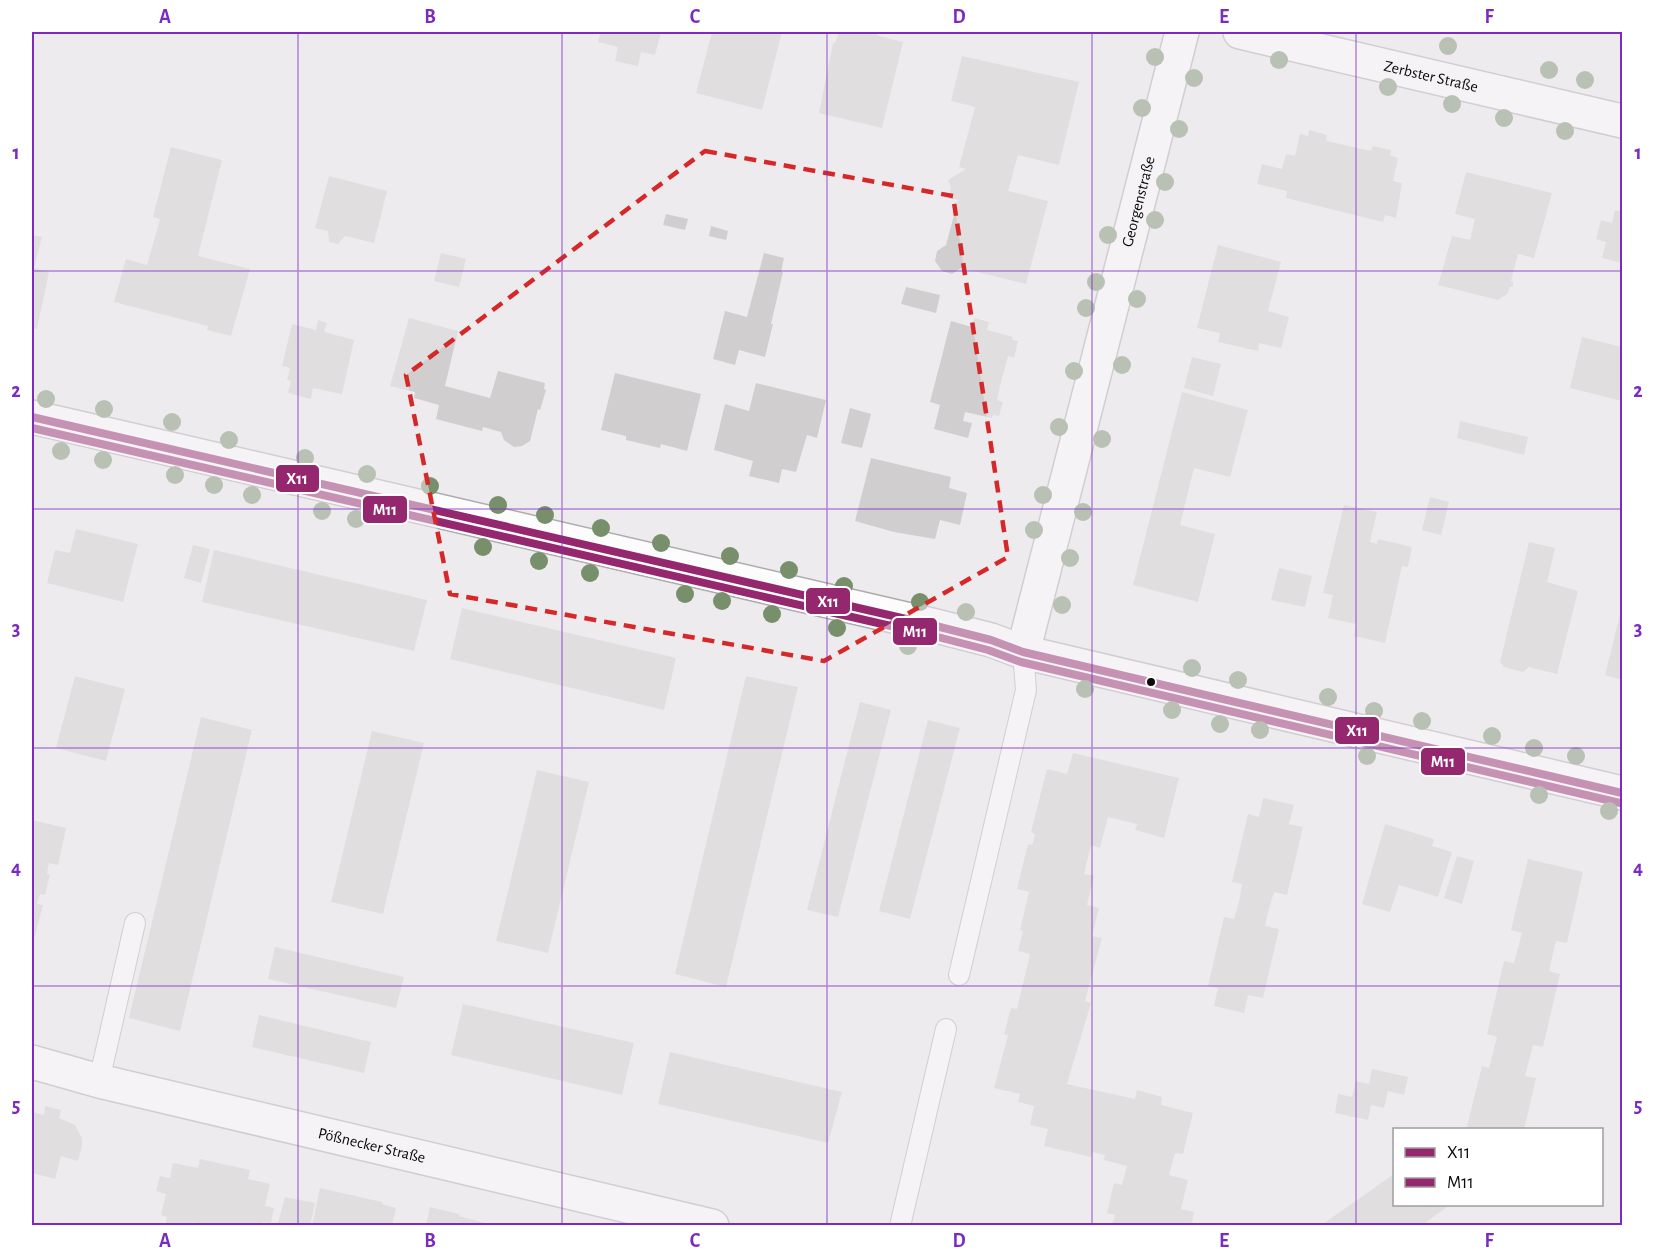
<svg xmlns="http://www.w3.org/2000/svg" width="1654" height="1257" viewBox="0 0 1654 1257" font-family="'Alegreya Sans',sans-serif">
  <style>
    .building { fill: #d0cecf }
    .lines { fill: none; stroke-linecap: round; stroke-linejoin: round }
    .lane-casing { stroke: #aeabae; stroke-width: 22 }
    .street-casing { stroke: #aeabae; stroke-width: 36 }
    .secondary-casing { stroke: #aeabae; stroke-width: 36 }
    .lane { stroke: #fcfcfc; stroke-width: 20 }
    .street { stroke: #fcfcfc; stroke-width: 33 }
    .secondary { stroke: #fcfcfc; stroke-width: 33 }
    .bus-1-casing { stroke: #fff; stroke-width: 12 }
    .bus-2-casing { stroke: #fff; stroke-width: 12 }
    .bus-1 { stroke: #95276e; stroke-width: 8 }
    .bus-2 { stroke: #95276e; stroke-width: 8 }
    .tree { fill: #778f6b }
    .marked { fill: none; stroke: #d62828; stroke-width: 4.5; stroke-dasharray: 12 8; stroke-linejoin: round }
    .grid { fill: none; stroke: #7b2cbf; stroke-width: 1.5; stroke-opacity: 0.55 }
    .bus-dot { fill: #0c0b0c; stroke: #fff; stroke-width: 2 }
    .labels { text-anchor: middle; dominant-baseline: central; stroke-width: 4.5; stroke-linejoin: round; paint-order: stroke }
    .street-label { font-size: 16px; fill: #0c0b0c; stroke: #fff }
    .line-badge { stroke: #fff; stroke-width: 2 }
    .badge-label { font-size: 16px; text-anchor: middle; font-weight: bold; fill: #fff }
    .neatline { fill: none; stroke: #7b2cbf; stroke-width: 2 }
    .grid-label { font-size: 20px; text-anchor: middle; font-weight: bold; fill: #7b2cbf }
  </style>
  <rect width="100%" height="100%" fill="#eeebee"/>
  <path class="building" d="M 601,32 L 661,32 L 655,55 L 641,52 L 638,66 L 615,61 L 618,47 L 598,42 Z
    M 712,32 L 782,32 L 762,110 L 696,93 Z
    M 839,32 L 875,32 L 879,36 L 903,42 L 882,128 L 819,113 L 833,43 L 835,43 Z
    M 962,56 L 1079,82 L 1059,165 L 1018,155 L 1008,191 L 1048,201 L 1026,284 L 961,268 L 952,274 L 942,271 L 935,261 L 937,251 L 946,245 L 958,200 L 948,198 L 951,187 L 948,180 L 966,169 L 959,167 L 975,107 L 951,101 Z
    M 1309,130 L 1327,135 L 1326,141 L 1371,151 L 1373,146 L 1391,150 L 1390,155 L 1398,158 L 1393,181 L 1402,183 L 1396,218 L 1385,215 L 1383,222 L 1286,198 L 1287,191 L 1257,184 L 1262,164 L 1282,169 L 1286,154 L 1295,156 L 1300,134 L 1308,136 Z
    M 171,147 L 222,160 L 198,256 L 250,269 L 231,336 L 207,330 L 208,326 L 114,302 L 126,259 L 147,265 L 160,219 L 153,217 Z
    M 1466,172 L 1552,193 L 1534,258 L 1518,254 L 1511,281 L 1513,282 L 1513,287 L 1510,287 L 1507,294 L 1498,300 L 1438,285 L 1452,236 L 1470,240 L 1475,219 L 1455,214 Z
    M 329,176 L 387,191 L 374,243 L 345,236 L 338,244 L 329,242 L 328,231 L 315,228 Z
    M 1615,210 L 1622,212 L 1622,263 L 1602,258 L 1606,242 L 1596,239 L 1601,220 L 1612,223 Z
    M 666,214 L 688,219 L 685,230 L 663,225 Z
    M 711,226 L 728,231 L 726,240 L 709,236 Z
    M 32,235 L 42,237 L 34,268 L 49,272 L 37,329 L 32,328 Z
    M 1218,245 L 1281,262 L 1268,311 L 1289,317 L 1281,348 L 1259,343 L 1258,351 L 1218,342 L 1220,333 L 1197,328 Z
    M 441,253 L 466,259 L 459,287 L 434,281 Z
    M 764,253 L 784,258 L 781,272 L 783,272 L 771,324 L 773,324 L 765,357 L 739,350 L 735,365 L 713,359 L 725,311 L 747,317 Z
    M 906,287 L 940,295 L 936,313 L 901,304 Z
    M 409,318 L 458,331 L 445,386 L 490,398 L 498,371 L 545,383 L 544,389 L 546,390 L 540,410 L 538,409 L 530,441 L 522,446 L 514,447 L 504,440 L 501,432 L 483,427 L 482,431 L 436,419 L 439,405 L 414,398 L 415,392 L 390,386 Z
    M 974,318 L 989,322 L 987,330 L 1013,337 L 1012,340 L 1018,341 L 1014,358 L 1008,356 L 1002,378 L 997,400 L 1003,402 L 999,416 L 993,415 L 992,418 L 965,412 L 963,421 L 972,423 L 968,438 L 934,429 L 940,405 L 930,402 L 951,321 L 972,327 Z
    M 318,320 L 327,323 L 324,332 L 354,340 L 342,394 L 313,388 L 311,399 L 288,393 L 291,381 L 287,380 L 290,368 L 282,366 L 292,324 L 316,330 Z
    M 1582,337 L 1622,347 L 1622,401 L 1570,388 Z
    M 1192,357 L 1221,364 L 1213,396 L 1184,388 Z
    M 615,373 L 701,394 L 687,451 L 661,444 L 660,448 L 626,440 L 626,436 L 601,430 Z
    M 756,383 L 826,400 L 817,438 L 807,435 L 796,472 L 782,469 L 779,483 L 749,476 L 753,461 L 714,450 L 725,404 L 749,411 Z
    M 1182,392 L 1248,410 L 1230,477 L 1194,468 L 1180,525 L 1215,534 L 1198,602 L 1133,585 Z
    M 850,408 L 871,414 L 862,448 L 841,443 Z
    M 1460,421 L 1528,437 L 1524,455 L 1457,438 Z
    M 871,458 L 951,477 L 949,488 L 967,493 L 960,525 L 940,520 L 935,539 L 894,532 L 855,521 Z
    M 1430,497 L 1449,502 L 1441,535 L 1422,530 Z
    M 1344,505 L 1377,512 L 1370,542 L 1377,544 L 1378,539 L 1412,547 L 1408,567 L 1402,566 L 1385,643 L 1354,636 L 1356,624 L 1328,618 L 1333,595 L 1323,593 Z
    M 76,529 L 138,544 L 123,602 L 47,583 L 55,550 L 70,553 Z
    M 1529,542 L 1555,548 L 1547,582 L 1578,591 L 1557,674 L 1529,667 L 1523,672 L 1504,667 L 1500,662 Z
    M 193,545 L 210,549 L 201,583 L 184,578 Z
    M 214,550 L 427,600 L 414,651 L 202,602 Z
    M 1279,568 L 1312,576 L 1305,607 L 1271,600 Z
    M 1622,606 L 1622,680 L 1605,675 Z
    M 462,608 L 676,658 L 664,710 L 450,659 Z
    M 75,676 L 125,689 L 106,761 L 56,748 Z
    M 746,676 L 798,687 L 726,987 L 675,974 Z
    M 860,702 L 891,710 L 838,917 L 807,910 Z
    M 201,717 L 252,730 L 180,1031 L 129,1018 Z
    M 928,720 L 960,728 L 910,919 L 879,911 Z
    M 372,731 L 424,743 L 383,914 L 331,902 Z
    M 1073,753 L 1179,778 L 1164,838 L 1135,830 L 1137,824 L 1108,817 L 1100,848 L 1091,845 L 1084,874 L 1094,876 L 1087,905 L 1099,908 L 1092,936 L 1102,938 L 1085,1001 L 1091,1003 L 1067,1084 L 1135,1099 L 1137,1090 L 1162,1097 L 1161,1105 L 1193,1113 L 1183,1154 L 1175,1153 L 1169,1175 L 1188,1180 L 1181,1209 L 1194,1212 L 1191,1226 L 1112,1226 L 1115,1215 L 1107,1213 L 1114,1183 L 1122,1185 L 1127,1166 L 1104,1160 L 1105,1155 L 1092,1152 L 1091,1157 L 1044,1146 L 1048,1129 L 1030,1125 L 1034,1106 L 1018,1102 L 1020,1094 L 994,1088 L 1008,1035 L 1004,1034 L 1011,1008 L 1017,1009 L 1030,954 L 1018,951 L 1023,931 L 1020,930 L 1029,892 L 1017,889 L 1028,844 L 1032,845 L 1034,839 L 1035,834 L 1031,832 L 1047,769 L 1067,774 Z
    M 537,770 L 589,782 L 548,953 L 496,941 Z
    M 1263,798 L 1294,805 L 1289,824 L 1303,827 L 1287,895 L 1274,892 L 1269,909 L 1265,926 L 1279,929 L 1263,998 L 1248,995 L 1244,1013 L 1214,1006 L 1218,988 L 1208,986 L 1224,917 L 1234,919 L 1239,902 L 1242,884 L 1232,882 L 1248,814 L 1259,817 Z
    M 32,820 L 66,828 L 58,865 L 49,863 L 47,874 L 50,875 L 45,895 L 40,894 L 37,904 L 43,905 L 35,936 L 32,935 Z
    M 1385,824 L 1434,839 L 1432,846 L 1452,852 L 1438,897 L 1399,885 L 1390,912 L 1362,904 Z
    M 1457,856 L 1474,861 L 1462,904 L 1444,898 Z
    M 1528,859 L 1583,872 L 1575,908 L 1567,943 L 1556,941 L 1549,971 L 1560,974 L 1543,1047 L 1533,1045 L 1525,1076 L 1536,1078 L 1524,1130 L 1466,1130 L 1482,1066 L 1489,1068 L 1497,1037 L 1487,1034 L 1504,961 L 1514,963 L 1522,933 L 1511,930 Z
    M 275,947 L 404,977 L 396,1008 L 268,979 Z
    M 463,1004 L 634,1043 L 622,1095 L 451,1055 Z
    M 259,1015 L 371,1042 L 364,1073 L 252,1047 Z
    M 670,1052 L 842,1092 L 828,1143 L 658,1104 Z
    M 1372,1069 L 1408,1077 L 1404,1095 L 1388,1091 L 1384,1108 L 1371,1105 L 1368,1120 L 1335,1113 L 1338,1094 L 1352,1097 L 1356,1081 L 1369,1084 Z
    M 45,1106 L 61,1110 L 59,1118 L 75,1125 L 82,1138 L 82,1146 L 78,1161 L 61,1156 L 55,1179 L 32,1173 L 32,1112 L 44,1115 Z
    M 200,1159 L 250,1170 L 248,1179 L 270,1184 L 265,1206 L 274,1208 L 271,1223 L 262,1222 L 261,1226 L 207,1226 L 193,1222 L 192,1226 L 165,1226 L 167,1217 L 161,1215 L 166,1194 L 156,1191 L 160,1176 L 170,1178 L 173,1163 L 198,1168 Z
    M 1394,1174 L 1394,1204 L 1451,1204 L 1421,1226 L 1320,1226 Z
    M 320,1188 L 382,1202 L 382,1204 L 396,1208 L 392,1226 L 312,1226 Z
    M 285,1197 L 315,1203 L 310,1226 L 277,1226 Z
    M 430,1207 L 459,1214 L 459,1216 L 496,1226 L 426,1226 Z"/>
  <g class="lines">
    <g class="lane-casing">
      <path id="lane" d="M 959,975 L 1026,690 L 1023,652
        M 99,1081 L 135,923
        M 900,1226 L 946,1029"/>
    </g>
    <g class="street-casing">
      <g id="street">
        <path id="s1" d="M 1240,32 L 1622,121"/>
        <path id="s2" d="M 1023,652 L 1182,32"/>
        <path id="s3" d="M 32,1062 L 99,1081 L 712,1226"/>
      </g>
    </g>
    <g class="secondary-casing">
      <path id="secondary" d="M 32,417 L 932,625 L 991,640 L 1023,652 L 1622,793"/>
    </g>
    <use href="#lane" class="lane"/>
    <use href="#street" class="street"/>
    <use href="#secondary" class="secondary"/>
    <g class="bus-1-casing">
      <path id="bus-1" d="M 32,417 L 932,625 L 991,640 L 1023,652 L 1622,793"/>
    </g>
    <g class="bus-2-casing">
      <path id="bus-2" d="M 32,428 L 930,635 L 988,650 L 1021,662 L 1620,803"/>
    </g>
    <use href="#bus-1" class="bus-1"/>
    <use href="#bus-2" class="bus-2"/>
  </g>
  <g class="tree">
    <circle cx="1448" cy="46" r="9"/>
    <circle cx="1155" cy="57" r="9"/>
    <circle cx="1279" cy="60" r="9"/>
    <circle cx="1549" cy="70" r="9"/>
    <circle cx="1194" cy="78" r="9"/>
    <circle cx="1585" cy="80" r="9"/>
    <circle cx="1388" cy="87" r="9"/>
    <circle cx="1452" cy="104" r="9"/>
    <circle cx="1142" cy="108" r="9"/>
    <circle cx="1504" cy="118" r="9"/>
    <circle cx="1179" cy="129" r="9"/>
    <circle cx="1565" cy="131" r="9"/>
    <circle cx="1165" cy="182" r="9"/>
    <circle cx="1155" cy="220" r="9"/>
    <circle cx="1108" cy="235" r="9"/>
    <circle cx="1096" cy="282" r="9"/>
    <circle cx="1137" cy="299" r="9"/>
    <circle cx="1086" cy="308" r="9"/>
    <circle cx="1122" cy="365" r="9"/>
    <circle cx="1074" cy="371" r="9"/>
    <circle cx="46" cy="399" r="9"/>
    <circle cx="104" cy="409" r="9"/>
    <circle cx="172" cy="422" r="9"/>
    <circle cx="1059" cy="427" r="9"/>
    <circle cx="1102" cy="439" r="9"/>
    <circle cx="229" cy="440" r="9"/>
    <circle cx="61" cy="451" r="9"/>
    <circle cx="305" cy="458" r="9"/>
    <circle cx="103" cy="460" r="9"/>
    <circle cx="367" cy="474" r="9"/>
    <circle cx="175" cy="475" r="9"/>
    <circle cx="214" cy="485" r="9"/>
    <circle cx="430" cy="486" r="9"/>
    <circle cx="252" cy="495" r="9"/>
    <circle cx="1043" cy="495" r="9"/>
    <circle cx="498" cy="505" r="9"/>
    <circle cx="322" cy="511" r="9"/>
    <circle cx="1083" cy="512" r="9"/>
    <circle cx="545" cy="515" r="9"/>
    <circle cx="356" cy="519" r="9"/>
    <circle cx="601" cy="528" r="9"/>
    <circle cx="1034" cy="530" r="9"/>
    <circle cx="661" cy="543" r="9"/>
    <circle cx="483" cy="547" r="9"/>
    <circle cx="730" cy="556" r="9"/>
    <circle cx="1070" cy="558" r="9"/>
    <circle cx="539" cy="561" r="9"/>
    <circle cx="789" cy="570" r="9"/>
    <circle cx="590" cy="573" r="9"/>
    <circle cx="844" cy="586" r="9"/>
    <circle cx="685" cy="594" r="9"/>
    <circle cx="722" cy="601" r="9"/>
    <circle cx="920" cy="602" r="9"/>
    <circle cx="1062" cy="605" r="9"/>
    <circle cx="966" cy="612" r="9"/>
    <circle cx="772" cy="614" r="9"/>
    <circle cx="837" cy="628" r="9"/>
    <circle cx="908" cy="646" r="9"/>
    <circle cx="1192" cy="668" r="9"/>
    <circle cx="1238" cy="680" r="9"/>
    <circle cx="1085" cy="689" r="9"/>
    <circle cx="1328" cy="697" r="9"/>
    <circle cx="1172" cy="710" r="9"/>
    <circle cx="1374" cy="711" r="9"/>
    <circle cx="1422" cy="721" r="9"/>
    <circle cx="1220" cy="724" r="9"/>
    <circle cx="1260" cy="730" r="9"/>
    <circle cx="1492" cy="736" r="9"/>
    <circle cx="1534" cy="748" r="9"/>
    <circle cx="1367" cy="756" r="9"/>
    <circle cx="1576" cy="756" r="9"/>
    <circle cx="1539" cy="795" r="9"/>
    <circle cx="1609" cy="811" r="9"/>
  </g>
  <path d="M0 0H1654V1257H0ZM 705,151 L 953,196 L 1008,557 L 824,661 L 450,594 L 406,375 Z" fill="#eeebee" fill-opacity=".55" fill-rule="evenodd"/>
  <path class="marked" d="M 705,151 L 953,196 L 1008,557 L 824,661 L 450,594 L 406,375 Z"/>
  <path class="grid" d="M 298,32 L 298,1226M 562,32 L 562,1226M 827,32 L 827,1226M 1092,32 L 1092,1226M 1356,32 L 1356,1226M 32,271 L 1622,271M 32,509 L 1622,509M 32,748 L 1622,748M 32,986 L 1622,986"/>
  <circle class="bus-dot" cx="1151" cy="682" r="5"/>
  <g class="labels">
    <g class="street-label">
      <text stroke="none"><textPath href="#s1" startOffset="196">Zerbster Straße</textPath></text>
      <text stroke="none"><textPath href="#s2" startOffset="465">Georgenstraße</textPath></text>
      <text stroke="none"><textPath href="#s3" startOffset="350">Pößnecker Straße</textPath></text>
    </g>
  </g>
  <g class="line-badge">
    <rect x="275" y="464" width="45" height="29" rx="6" fill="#95276e"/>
    <rect x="362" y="495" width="46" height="29" rx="6" fill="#95276e"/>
    <rect x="805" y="587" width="46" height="28" rx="6" fill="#95276e"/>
    <rect x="892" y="617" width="46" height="29" rx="6" fill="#95276e"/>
    <rect x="1334" y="716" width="46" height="29" rx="6" fill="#95276e"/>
    <rect x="1420" y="747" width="46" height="29" rx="6" fill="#95276e"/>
  </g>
  <g class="badge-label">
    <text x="297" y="484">X11</text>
    <text x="385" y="515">M11</text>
    <text x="828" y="607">X11</text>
    <text x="915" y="637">M11</text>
    <text x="1357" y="736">X11</text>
    <text x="1443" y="767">M11</text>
  </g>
  <rect width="1654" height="1257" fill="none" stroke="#ffffff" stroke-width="66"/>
  <rect x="1393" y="1128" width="210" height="78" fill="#ffffff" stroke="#9e9d9e" stroke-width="1.5"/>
  <rect x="1405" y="1148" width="30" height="9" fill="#95276e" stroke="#9e9d9e" stroke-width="1.5"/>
  <text x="1447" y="1158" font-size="18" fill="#0c0b0c">X11</text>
  <rect x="1405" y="1178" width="30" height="9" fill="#95276e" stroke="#9e9d9e" stroke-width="1.5"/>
  <text x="1447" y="1188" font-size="18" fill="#0c0b0c">M11</text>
  <rect x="33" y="33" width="1588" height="1191" class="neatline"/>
  <g class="grid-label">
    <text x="165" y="23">A</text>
    <text x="430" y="23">B</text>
    <text x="695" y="23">C</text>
    <text x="959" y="23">D</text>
    <text x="1224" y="23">E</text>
    <text x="1489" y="23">F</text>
    <text x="16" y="159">1</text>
    <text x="1638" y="159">1</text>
    <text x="16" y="397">2</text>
    <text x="1638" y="397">2</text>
    <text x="16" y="635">3</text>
    <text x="1638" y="635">3</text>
    <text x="16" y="874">4</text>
    <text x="1638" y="874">4</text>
    <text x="16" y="1112">5</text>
    <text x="1638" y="1112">5</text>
    <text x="165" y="1247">A</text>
    <text x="430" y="1247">B</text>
    <text x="695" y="1247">C</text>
    <text x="959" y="1247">D</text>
    <text x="1224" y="1247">E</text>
    <text x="1489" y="1247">F</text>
  </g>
</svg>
